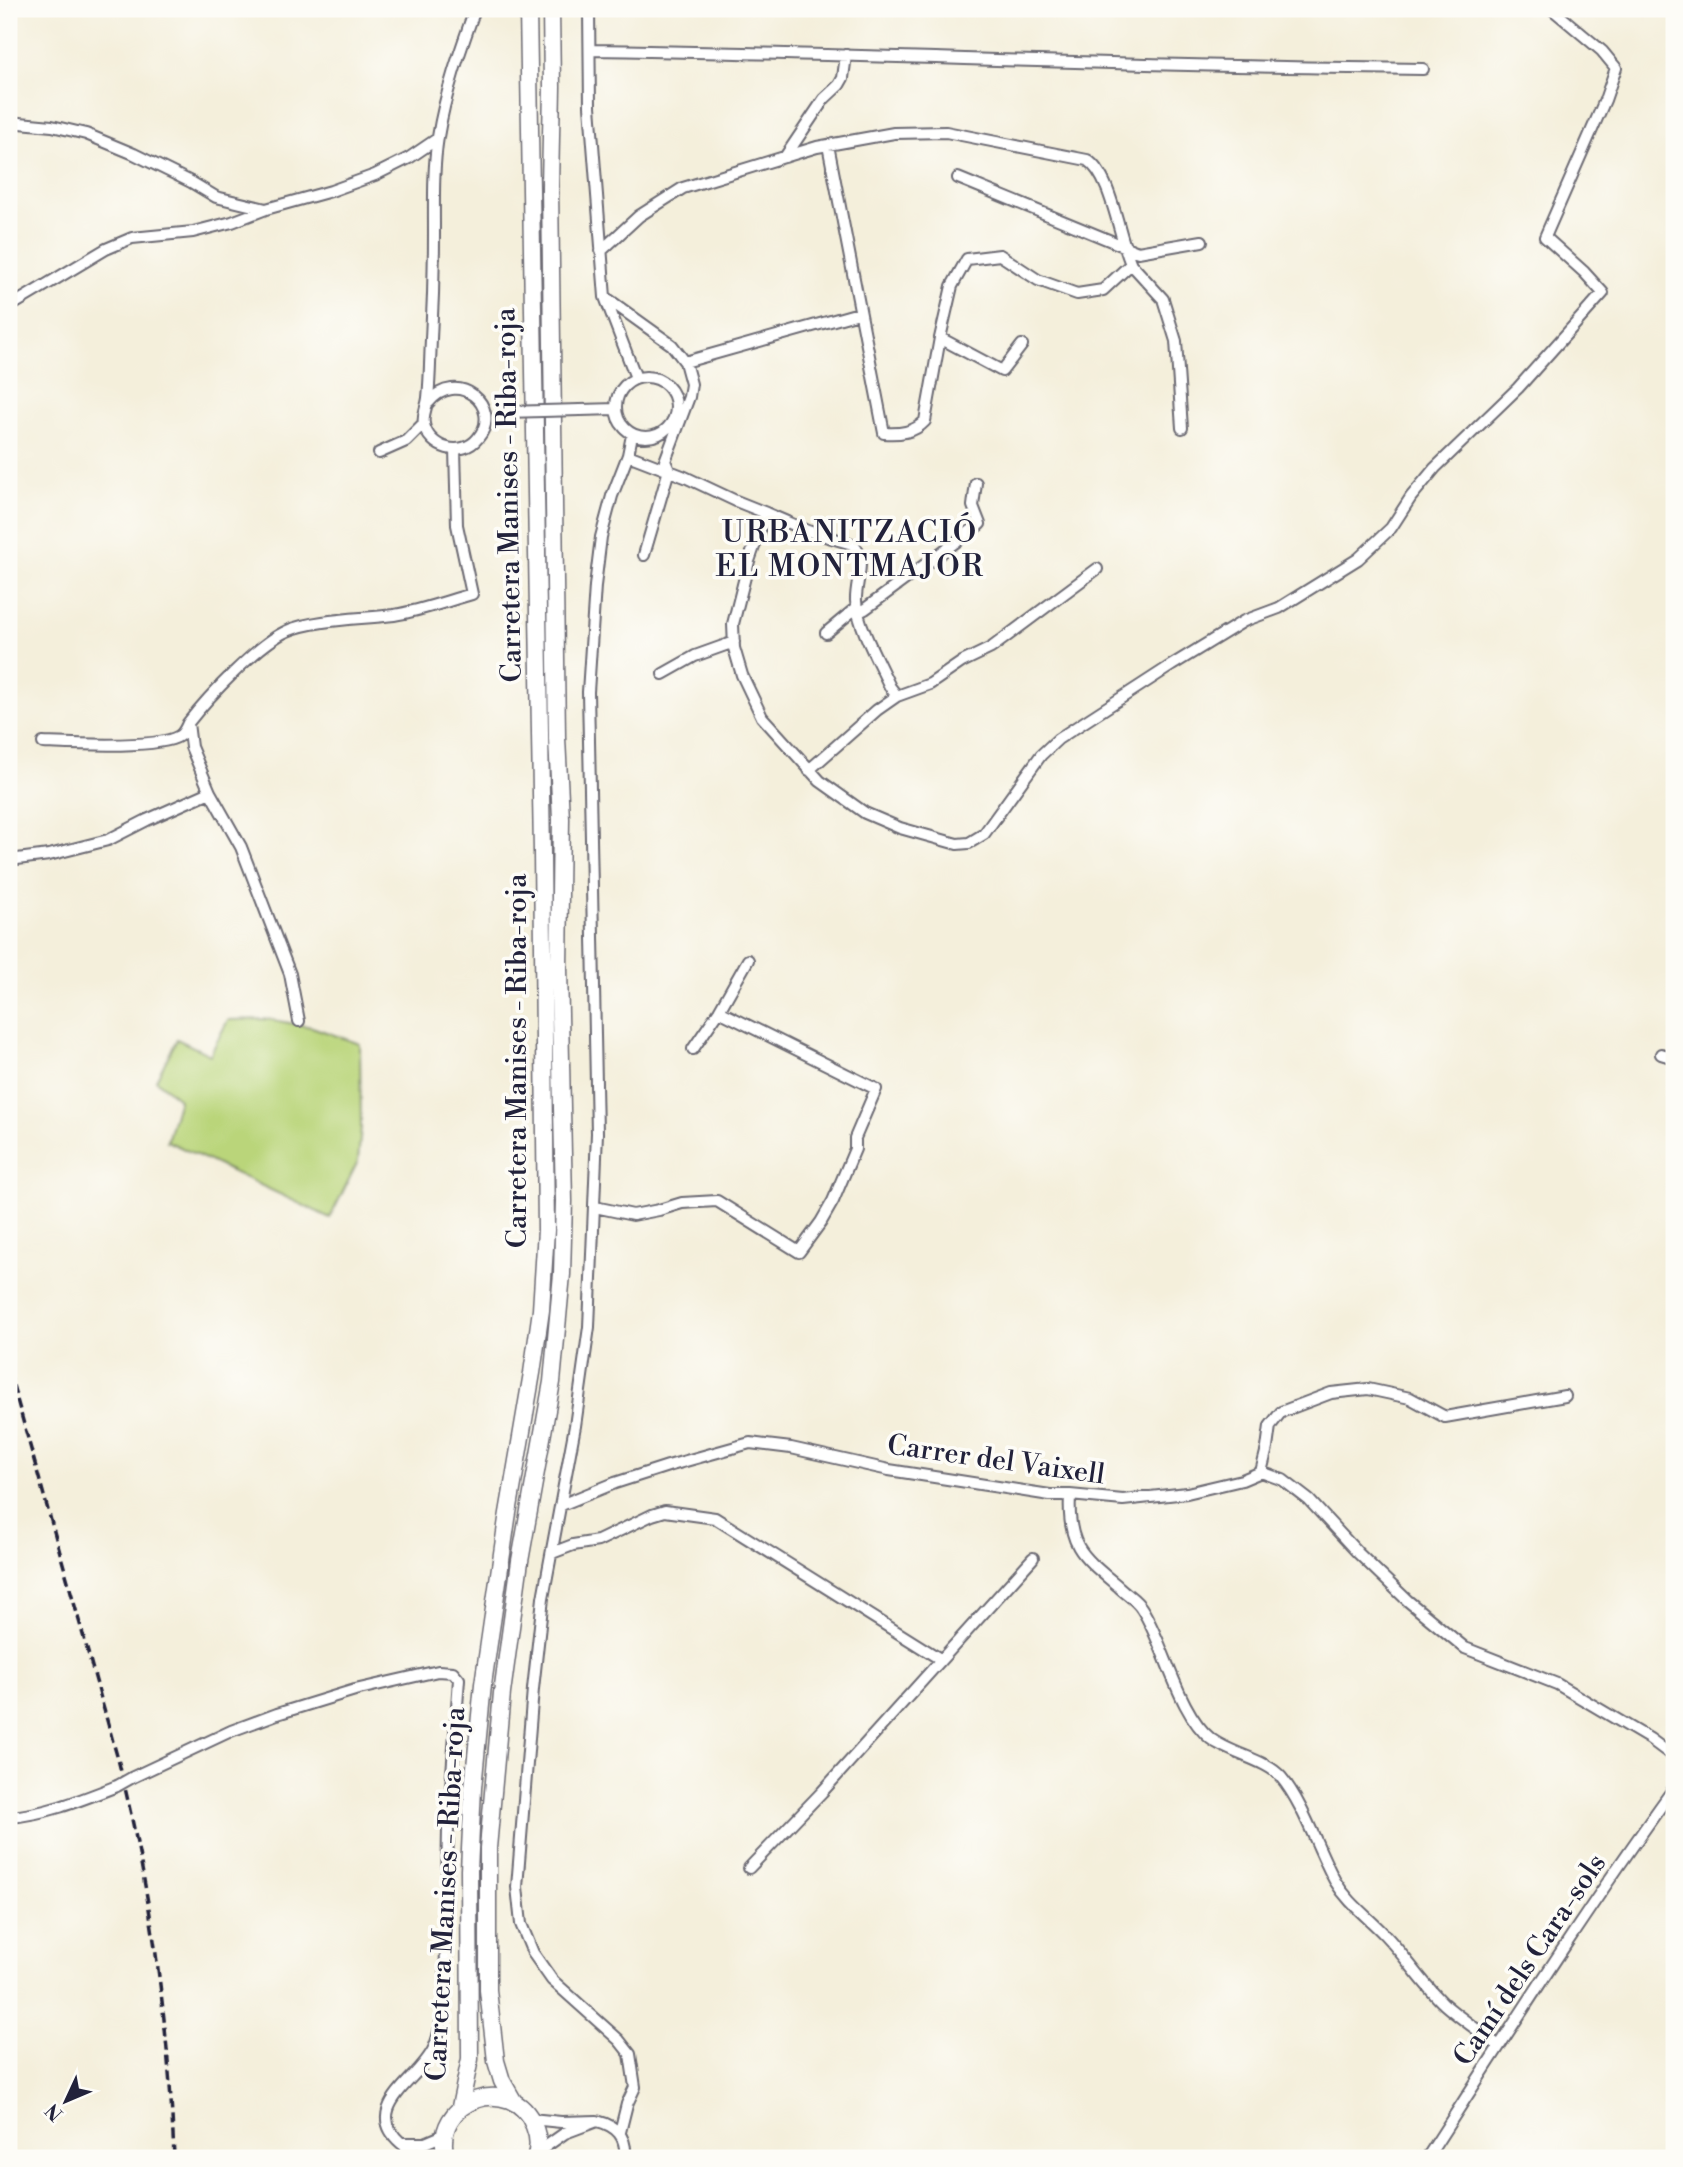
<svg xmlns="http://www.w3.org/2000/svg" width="1683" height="2167" viewBox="0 0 1683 2167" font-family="'Libre Bodoni',serif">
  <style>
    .green { fill: #bad57a; stroke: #6e7c5a; stroke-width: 2 }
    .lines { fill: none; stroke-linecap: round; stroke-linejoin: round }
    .street-casing { stroke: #6c6a73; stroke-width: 14 }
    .secondary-casing { stroke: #6c6a73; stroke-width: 19 }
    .street { stroke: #fff; stroke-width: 10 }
    .secondary { stroke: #fff; stroke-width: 16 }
    .rail { stroke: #22223b; stroke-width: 3.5; stroke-dasharray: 10 5; stroke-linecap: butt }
    .street-bridge-casing { stroke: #6c6a73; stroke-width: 14; stroke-linecap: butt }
    .street-bridge { stroke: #fff; stroke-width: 10 }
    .labels { text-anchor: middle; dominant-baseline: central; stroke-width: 7; stroke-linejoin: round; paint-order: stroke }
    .street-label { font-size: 28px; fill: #22223b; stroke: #fdfcf7 }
    .neighbourhood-label { font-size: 30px; letter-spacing: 2px; fill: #22223b; stroke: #fdfcf7 }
  </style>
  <rect width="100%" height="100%" fill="#fdfcf7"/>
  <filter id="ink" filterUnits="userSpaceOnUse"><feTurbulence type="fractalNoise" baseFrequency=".0143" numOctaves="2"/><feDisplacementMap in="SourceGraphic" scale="14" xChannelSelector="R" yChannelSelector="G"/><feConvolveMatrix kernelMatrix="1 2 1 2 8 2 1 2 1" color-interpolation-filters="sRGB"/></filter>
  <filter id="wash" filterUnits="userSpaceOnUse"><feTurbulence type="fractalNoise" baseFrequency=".00686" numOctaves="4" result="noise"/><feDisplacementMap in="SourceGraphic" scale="28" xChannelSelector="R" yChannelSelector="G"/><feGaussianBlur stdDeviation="1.57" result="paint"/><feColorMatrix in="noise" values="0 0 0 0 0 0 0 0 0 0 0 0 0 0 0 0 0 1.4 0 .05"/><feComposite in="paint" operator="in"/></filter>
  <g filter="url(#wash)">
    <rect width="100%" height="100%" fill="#f4efdb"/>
    <path class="green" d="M 267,1019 L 312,1027 L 360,1044 L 361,1127 L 358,1161 L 330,1218 L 167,1141 L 179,1099 L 156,1080 L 177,1039 L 210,1055 L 228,1020 Z"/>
  </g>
  <g filter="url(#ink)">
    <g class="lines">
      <g class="street-casing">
        <path id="street" d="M 589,9 L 590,106 L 605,297 L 636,378
          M 590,50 C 868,54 1145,67 1423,69
          M 9,122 L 52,126 L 86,134 L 134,154 L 191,182 L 216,197 L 266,209
          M 785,157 L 824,99 L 839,85 L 843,78 L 846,55
          M 958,178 L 1138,252 L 1202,241
          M 601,251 L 639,216 L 683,188 L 817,147 L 894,133 L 946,132 L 1087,160 C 1112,176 1118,235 1131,264 L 1103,290 L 1077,294 L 1038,280 L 1000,255 L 967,259 L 952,286 L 940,338 L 925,421 C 914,433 899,434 884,433 L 828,145
          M 1131,264 L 1163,299 L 1176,341 L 1182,428
          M 605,297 L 672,345 L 685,362 L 691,384 L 689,397 L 665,461 L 669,470
          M 9,307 L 106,249 L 132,238 L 193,232 L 232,222 L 266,209 L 331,191 L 375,175 L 409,158 L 437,139
          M 940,338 L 1002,371 L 1022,345
          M 685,362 L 859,313
          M616 407a30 30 0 1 1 60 0a30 30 0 1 1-60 0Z
          M 428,403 C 457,367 504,407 478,438 C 462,458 429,449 424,424 C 422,415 427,407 428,398 C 430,379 430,359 431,339 C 433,304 434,268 434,233 C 434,201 433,169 438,137 C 445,93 460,51 475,9
          M 580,410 L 616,409
          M 379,453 L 406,441 L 424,423
          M 628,455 L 685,477 L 736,501 L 766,513 L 749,561 L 733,624 L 734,648 L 742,675 L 762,717 L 820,781 L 865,813 L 900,828 L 957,844 L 969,843 L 984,834 L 1041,755 L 1058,739 L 1172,665 L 1244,621 L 1279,608 L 1358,559 L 1391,528 L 1411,497 L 1435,468 L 1518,388 L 1603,293 L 1584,272 L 1545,237 L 1605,100 L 1616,68 L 1602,51 L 1552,9
          M 766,513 L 808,531 L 852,544 C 868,557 855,582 856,601 C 857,624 880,665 890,687 L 897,696
          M 644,555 L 669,470
          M 857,613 L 865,609 L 980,524 L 973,506 L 976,483
          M 826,633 L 856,608
          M 663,674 L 695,656 L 734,642
          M 43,743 C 70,744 159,749 179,736 C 184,733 186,727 188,723
          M 809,770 L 877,710 L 897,696 L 930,684 L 962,662 L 991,648 L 1097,569
          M 9,860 L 49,855 L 108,840 L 147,820 L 210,792
          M 299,1021 L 290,974 L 241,847 L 210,792 L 191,747 L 188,723 C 208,697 258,644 287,631 C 314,619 363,619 394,615 C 420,611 447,601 472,594 L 457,525 L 455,449
          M 693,1049 L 719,1011 L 748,960
          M 1661,1054 L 1674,1058
          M 595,1207 L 633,1215 L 659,1210 L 682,1203 L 717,1201 L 799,1252 L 821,1222 L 833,1201 L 855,1149 L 855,1138 L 876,1089 L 719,1011
          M 1261,1472 L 1267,1448 L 1270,1426 L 1281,1412 L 1331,1393 L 1368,1389 L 1410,1398 L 1445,1417 L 1565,1396
          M 1070,1495 C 1067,1546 1082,1556 1119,1587 C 1126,1594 1137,1600 1142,1609 C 1165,1645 1178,1713 1211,1739 C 1231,1754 1267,1760 1281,1777 C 1303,1803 1318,1850 1335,1881 C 1348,1903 1368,1917 1385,1935 C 1406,1957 1422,1983 1444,2004 C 1461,2019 1481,2032 1499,2046
          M 561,1505 L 615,1483 L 668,1466 L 750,1443 L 791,1448 L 889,1470 L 1050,1495 L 1070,1495 L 1123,1500 L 1187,1493 L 1242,1480 L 1261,1472 L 1283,1480 L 1309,1500 L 1358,1553 L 1408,1601 L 1465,1648 L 1557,1684 L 1650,1739 L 1674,1757
          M 552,1553 L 573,1545 L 598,1541 L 652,1515 L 665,1511 L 715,1518 L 940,1659
          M 133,1777 L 231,1731 L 277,1714 L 355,1690 L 438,1671 L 453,1672 L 459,1679 L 448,1828 L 445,1999 C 442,2015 441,2032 434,2048 C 420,2080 360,2107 401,2143
          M 9,1817 C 47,1814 81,1800 117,1786
          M 749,1868 L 822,1792 L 1033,1558
          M 531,2119 L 561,2122 L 597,2121 L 565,2133 L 538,2152
          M 597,2121 C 617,2126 627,2137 625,2158
          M 620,2132 L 627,2104 L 635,2087 L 630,2054 L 619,2040 L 552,1980 L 533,1953 L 521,1924 L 517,1887 L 533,1689 L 543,1598 L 575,1426 L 589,1327 L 597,1133 L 588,692 L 595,586 L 601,537 L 612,496 L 628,455 L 632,435
          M 433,2158 L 413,2152 L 401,2143 L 425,2143 L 444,2135
          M 1427,2158 C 1507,2034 1587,1908 1674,1788"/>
      </g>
      <g class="secondary-casing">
        <path id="secondary" d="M 514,2102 L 502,2081 L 496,2061 L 488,1990 L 488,1848 L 502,1693 L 520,1561 L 552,1382 L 562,1274 L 564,1201 L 559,968 L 561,819 L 557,738 L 550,186 L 552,87 L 551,9
          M 460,2107 L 470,2059 L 469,1870 L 473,1788 L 483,1684 L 507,1519 L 532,1373 L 541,1310 L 546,1230 L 542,853 L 528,9
          M 446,2158 C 430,2099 513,2072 534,2126 C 538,2136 539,2148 535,2158"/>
      </g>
      <use href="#street" class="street"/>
      <use href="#secondary" class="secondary"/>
      <path class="rail" d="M 9,1371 L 119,1763 C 151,1892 169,2025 174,2158"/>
      <g class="street-bridge-casing">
        <path id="street-bridge" d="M 506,412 L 580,410
          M 117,1786 L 133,1777"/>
      </g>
      <use href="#street-bridge" class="street-bridge"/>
    </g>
  </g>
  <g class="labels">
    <g class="street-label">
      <text transform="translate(509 495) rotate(-91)">Carretera Manises - Riba-roja</text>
      <text transform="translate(517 1061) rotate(-90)">Carretera Manises - Riba-roja</text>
      <text transform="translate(996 1460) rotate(8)">Carrer del Vaixell</text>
      <text transform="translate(446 1894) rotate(-87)">Carretera Manises - Riba-roja</text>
      <text transform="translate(1530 1960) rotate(-56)">Camí dels Cara-sols</text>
    </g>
    <g class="neighbourhood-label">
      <text x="850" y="533">URBANITZACIÓ<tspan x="850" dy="34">EL MONTMAJOR</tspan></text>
    </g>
  </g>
  <rect width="1683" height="2167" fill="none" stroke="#fdfcf7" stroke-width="35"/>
  <g transform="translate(66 2101) rotate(226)" stroke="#fdfcf7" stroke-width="5" paint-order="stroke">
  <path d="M0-5L12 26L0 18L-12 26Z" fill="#22223b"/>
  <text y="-10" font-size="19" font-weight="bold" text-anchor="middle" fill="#22223b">N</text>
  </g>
</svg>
